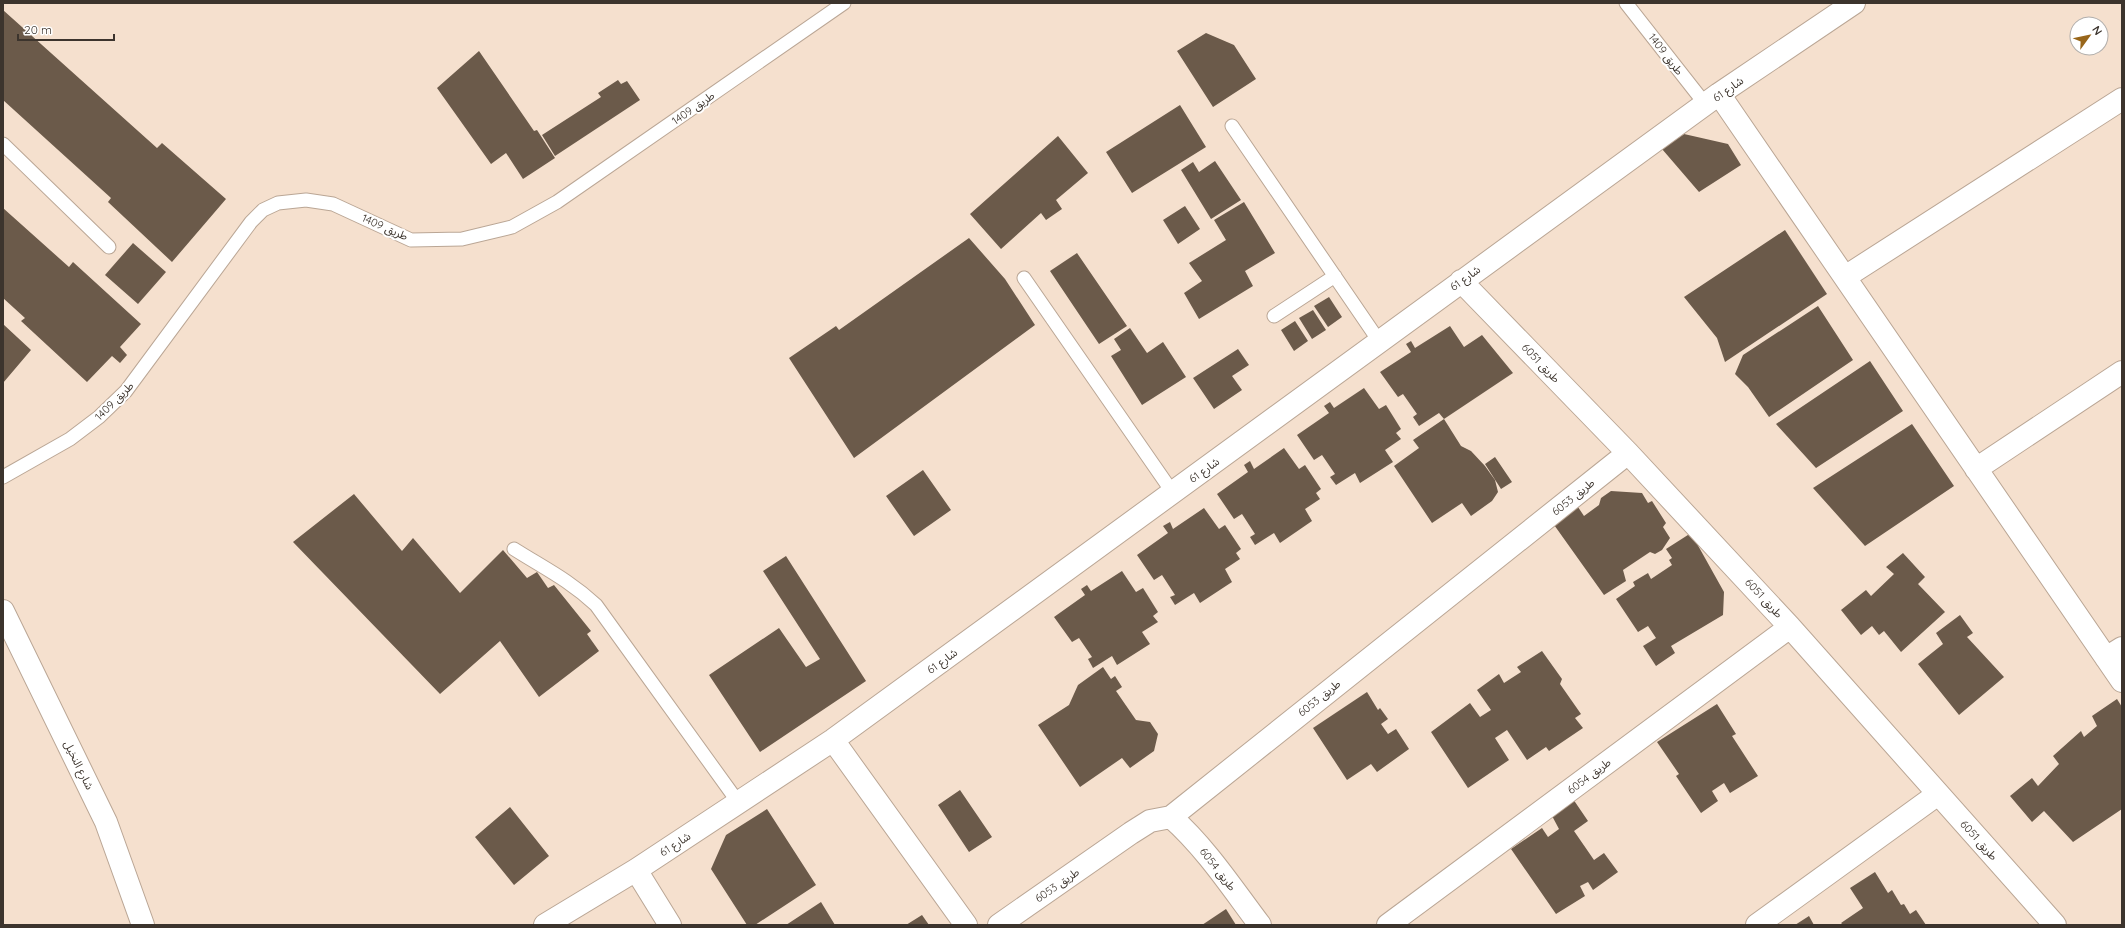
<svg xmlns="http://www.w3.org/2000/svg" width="2125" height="928" viewBox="0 0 2125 928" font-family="Quicksand,'Noto Sans Arabic',sans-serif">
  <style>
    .building { fill: #6b5a4a }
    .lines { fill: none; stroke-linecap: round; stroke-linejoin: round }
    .service-casing { stroke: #baa695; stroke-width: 15 }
    .minor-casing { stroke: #baa695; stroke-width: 24 }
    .tertiary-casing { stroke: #baa695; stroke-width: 24 }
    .service { stroke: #fff; stroke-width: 13 }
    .minor { stroke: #fff; stroke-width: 22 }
    .tertiary { stroke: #fff; stroke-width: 22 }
    .labels { text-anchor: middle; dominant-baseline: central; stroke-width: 4; stroke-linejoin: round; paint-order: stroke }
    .street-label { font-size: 11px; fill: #3c342d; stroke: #fff }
  </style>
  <rect width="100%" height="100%" fill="#f5e0ce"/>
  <path class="building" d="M 3,10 L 157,148 L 162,143 L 226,199 L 172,262 L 108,202 L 111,198 L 3,100 Z
    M 1206,33 L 1234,45 L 1256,79 L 1213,107 L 1177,51 Z
    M 479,51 L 534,131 L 537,130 L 555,158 L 523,179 L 506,153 L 491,164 L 437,88 Z
    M 618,80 L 621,84 L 627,81 L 640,100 L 555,156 L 542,135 L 601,97 L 598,93 Z
    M 1180,105 L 1206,147 L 1132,193 L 1106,152 Z
    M 1684,134 L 1728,144 L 1741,165 L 1699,192 L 1662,149 Z
    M 1058,136 L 1088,173 L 1056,200 L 1062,209 L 1046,220 L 1041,213 L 1001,249 L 970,214 Z
    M 1215,161 L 1241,200 L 1211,219 L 1181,170 L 1193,162 L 1199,172 Z
    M 1244,202 L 1275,253 L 1245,271 L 1253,286 L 1199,319 L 1184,293 L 1202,281 L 1189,263 L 1226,240 L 1214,220 Z
    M 1185,206 L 1200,229 L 1178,244 L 1163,220 Z
    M 3,208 L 69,267 L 73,262 L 141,324 L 120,347 L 127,355 L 120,363 L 112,356 L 87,382 L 21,321 L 25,318 L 3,298 Z
    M 1785,230 L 1827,294 L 1725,362 L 1717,338 L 1684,297 Z
    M 969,238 L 1005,279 L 1035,325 L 854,458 L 789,358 L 836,326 L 839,330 Z
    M 133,243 L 166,272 L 138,304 L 105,275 Z
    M 1077,253 L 1127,326 L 1099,344 L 1050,271 Z
    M 1329,297 L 1342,317 L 1328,327 L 1314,306 Z
    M 1818,306 L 1853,360 L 1769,417 L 1748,387 L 1735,374 L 1743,355 Z
    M 1313,310 L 1326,330 L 1312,339 L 1299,318 Z
    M 1295,321 L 1308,341 L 1294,351 L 1281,330 Z
    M 3,324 L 31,350 L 3,383 Z
    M 1450,326 L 1464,347 L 1482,335 L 1513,373 L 1444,419 L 1439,413 L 1419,426 L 1413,417 L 1417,414 L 1403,394 L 1398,397 L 1380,372 L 1411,352 L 1406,344 L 1411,341 L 1415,348 Z
    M 1130,328 L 1147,353 L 1163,342 L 1186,377 L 1142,405 L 1111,356 L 1121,350 L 1114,339 Z
    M 1238,349 L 1249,365 L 1232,376 L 1242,390 L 1214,409 L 1193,378 Z
    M 1870,361 L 1903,411 L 1816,468 L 1776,424 Z
    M 1364,388 L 1379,409 L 1386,405 L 1401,429 L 1396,433 L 1401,439 L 1385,450 L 1393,462 L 1360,483 L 1355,473 L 1336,485 L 1330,477 L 1335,474 L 1322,455 L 1314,460 L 1297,435 L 1329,413 L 1324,406 L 1330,402 L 1334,408 Z
    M 1444,419 L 1461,446 L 1471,451 L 1485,466 L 1495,480 L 1498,492 L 1492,501 L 1471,516 L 1462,503 L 1432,523 L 1394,466 L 1419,448 L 1413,440 Z
    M 1912,424 L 1954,486 L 1865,546 L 1813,488 Z
    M 1284,448 L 1299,469 L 1305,465 L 1321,489 L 1316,493 L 1320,499 L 1305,509 L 1312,521 L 1280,543 L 1274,533 L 1255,545 L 1250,537 L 1255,534 L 1242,514 L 1234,519 L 1217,494 L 1248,472 L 1244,465 L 1250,461 L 1254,469 Z
    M 1495,457 L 1512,482 L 1501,489 L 1485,464 Z
    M 923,470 L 951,510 L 914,536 L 886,496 Z
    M 1611,491 L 1642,493 L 1648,503 L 1652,501 L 1666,523 L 1663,527 L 1670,538 L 1662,550 L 1655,554 L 1650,552 L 1623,570 L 1626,581 L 1604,595 L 1552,522 L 1576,504 L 1584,516 L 1599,505 L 1601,498 Z
    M 354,494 L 402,551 L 413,538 L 460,593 L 503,550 L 527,578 L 537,572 L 548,588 L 554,585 L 591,631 L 587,634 L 599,651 L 539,697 L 500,641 L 440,694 L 293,542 Z
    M 1204,508 L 1219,529 L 1225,525 L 1241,549 L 1236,553 L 1240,559 L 1225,569 L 1232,582 L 1200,603 L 1194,593 L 1175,605 L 1170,597 L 1175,595 L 1162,575 L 1154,580 L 1137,555 L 1168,533 L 1163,526 L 1170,522 L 1173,529 Z
    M 1691,533 L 1724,592 L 1723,615 L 1671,646 L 1675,653 L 1656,666 L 1643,646 L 1656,638 L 1648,626 L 1638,632 L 1616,599 L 1635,586 L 1633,582 L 1648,573 L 1651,579 L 1672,565 L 1669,560 L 1672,558 L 1666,549 Z
    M 1903,553 L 1925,577 L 1918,584 L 1945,612 L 1901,652 L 1884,631 L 1879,635 L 1872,626 L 1861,635 L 1841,610 L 1866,590 L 1871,596 L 1894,574 L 1886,567 Z
    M 786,556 L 866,681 L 760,752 L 709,675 L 779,628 L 806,667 L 820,659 L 763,571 Z
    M 1122,571 L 1136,592 L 1143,588 L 1158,612 L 1153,616 L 1158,622 L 1142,632 L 1150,644 L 1117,665 L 1112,656 L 1093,668 L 1088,659 L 1092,657 L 1079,638 L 1072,642 L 1054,617 L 1085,595 L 1081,589 L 1087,585 L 1091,591 Z
    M 1960,615 L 1973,633 L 1967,637 L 2004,677 L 1959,715 L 1918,664 L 1943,644 L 1936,633 Z
    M 1542,651 L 1562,679 L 1560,684 L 1581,714 L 1575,718 L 1583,728 L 1549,751 L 1546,747 L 1527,760 L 1507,730 L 1495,738 L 1509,760 L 1468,788 L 1431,732 L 1470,703 L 1480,717 L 1491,710 L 1477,690 L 1499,674 L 1504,683 L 1521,672 L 1517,667 Z
    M 1103,667 L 1111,679 L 1115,676 L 1122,687 L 1116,691 L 1136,720 L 1150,722 L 1158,734 L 1154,751 L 1130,768 L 1122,758 L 1080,787 L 1038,725 L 1069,705 L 1078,685 Z
    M 1367,692 L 1378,710 L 1380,708 L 1388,719 L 1381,724 L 1388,734 L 1396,729 L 1409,749 L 1377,772 L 1371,764 L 1347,780 L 1313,728 Z
    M 2117,699 L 2122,707 L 2122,809 L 2073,842 L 2044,811 L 2032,822 L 2010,796 L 2032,778 L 2038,786 L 2059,764 L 2053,756 L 2081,731 L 2084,737 L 2097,726 L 2092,716 Z
    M 1717,704 L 1736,734 L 1732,736 L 1758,776 L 1730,793 L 1724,783 L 1712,791 L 1718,801 L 1701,813 L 1676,776 L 1679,774 L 1657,742 Z
    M 960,790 L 992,837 L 969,852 L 938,805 Z
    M 1573,799 L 1588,821 L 1574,831 L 1594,860 L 1604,853 L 1618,872 L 1593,890 L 1588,882 L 1580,886 L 1585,896 L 1556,914 L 1511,849 L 1542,828 L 1548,837 L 1559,829 L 1551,814 Z
    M 510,807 L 549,856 L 514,885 L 475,837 Z
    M 767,809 L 816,885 L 755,925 L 747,925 L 711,869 L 726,835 Z
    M 1875,872 L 1888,893 L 1892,890 L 1901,905 L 1904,904 L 1910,914 L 1916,910 L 1926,925 L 1843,925 L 1841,923 L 1863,908 L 1850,888 Z
    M 821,902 L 835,925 L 786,925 Z
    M 1226,909 L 1236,925 L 1202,925 Z
    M 922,915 L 929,925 L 906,925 Z
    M 1809,916 L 1814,925 L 1795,925 Z"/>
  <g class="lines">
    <g class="service-casing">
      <path id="service" d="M 1626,3 L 1706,105
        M 1232,126 L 1379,341
        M 3,144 L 109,247
        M 1024,278 L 1173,493
        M 1274,316 L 1335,276
        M 3,477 L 70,439 L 99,417 L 126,391 L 251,222 L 263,210 L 278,203 L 306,200 L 333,204 L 411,240 L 462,239 L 512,227 L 557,202 L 844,3
        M 514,549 C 544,568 569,580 596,605 L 738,802"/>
    </g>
    <g class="minor-casing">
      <path id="minor" d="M 1719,94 L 2122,681
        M 1845,277 L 2122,99
        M 1461,281 L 1628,453 L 1790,627 L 2055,925
        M 1976,469 L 2122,372
        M 2106,658 L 2122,648
        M 833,740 L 966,925
        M 1171,817 C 1206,848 1232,888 1260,925
        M 636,870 L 670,925
        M 545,925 L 636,870 L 833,740 L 1719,94 L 1854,3
        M 999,925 L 1131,833 L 1150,821 L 1171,817 L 1628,453
        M 1388,925 L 1790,627
        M 1757,925 L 1938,794"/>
    </g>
    <g class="tertiary-casing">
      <path id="tertiary" d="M 3,611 L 106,822 L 143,925"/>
    </g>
    <use href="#service" class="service"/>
    <use href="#minor" class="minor"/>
    <use href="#tertiary" class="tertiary"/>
  </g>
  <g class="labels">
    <g class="street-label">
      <text transform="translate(1666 54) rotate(52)">طريق 1409</text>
      <text transform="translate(1728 89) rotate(-35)">شارع 61</text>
      <text transform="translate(693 108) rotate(-35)">طريق 1409</text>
      <text transform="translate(385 227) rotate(24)">طريق 1409</text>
      <text transform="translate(1465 278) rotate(-36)">شارع 61</text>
      <text transform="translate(1541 363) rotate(46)">طريق 6051</text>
      <text transform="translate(114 401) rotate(-45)">طريق 1409</text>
      <text transform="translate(1204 470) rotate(-36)">شارع 61</text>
      <text transform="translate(1573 497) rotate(-39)">طريق 6053</text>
      <text transform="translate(1764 598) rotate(47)">طريق 6051</text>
      <text transform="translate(942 661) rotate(-36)">شارع 61</text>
      <text transform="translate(1319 698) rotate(-39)">طريق 6053</text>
      <text transform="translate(79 765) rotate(64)">شارع النخيل</text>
      <text transform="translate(1589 776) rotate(-37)">طريق 6054</text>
      <text transform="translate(1979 840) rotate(48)">طريق 6051</text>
      <text transform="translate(675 844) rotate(-33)">شارع 61</text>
      <text transform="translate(1218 869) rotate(52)">طريق 6054</text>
      <text transform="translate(1057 885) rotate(-35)">طريق 6053</text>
    </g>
  </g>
  <rect width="2125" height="928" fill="none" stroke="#3c342d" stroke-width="8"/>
  <g transform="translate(2089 36) rotate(57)"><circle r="19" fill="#ffffff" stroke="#b1aeab"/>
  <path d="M0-3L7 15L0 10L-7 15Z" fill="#98661a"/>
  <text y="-6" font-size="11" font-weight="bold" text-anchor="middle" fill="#3c342d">N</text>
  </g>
  <path d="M18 34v6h96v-6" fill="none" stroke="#3c342d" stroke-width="2"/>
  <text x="24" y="34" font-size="12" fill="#3c342d" stroke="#ffffff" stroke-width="3" paint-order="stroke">20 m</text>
</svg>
